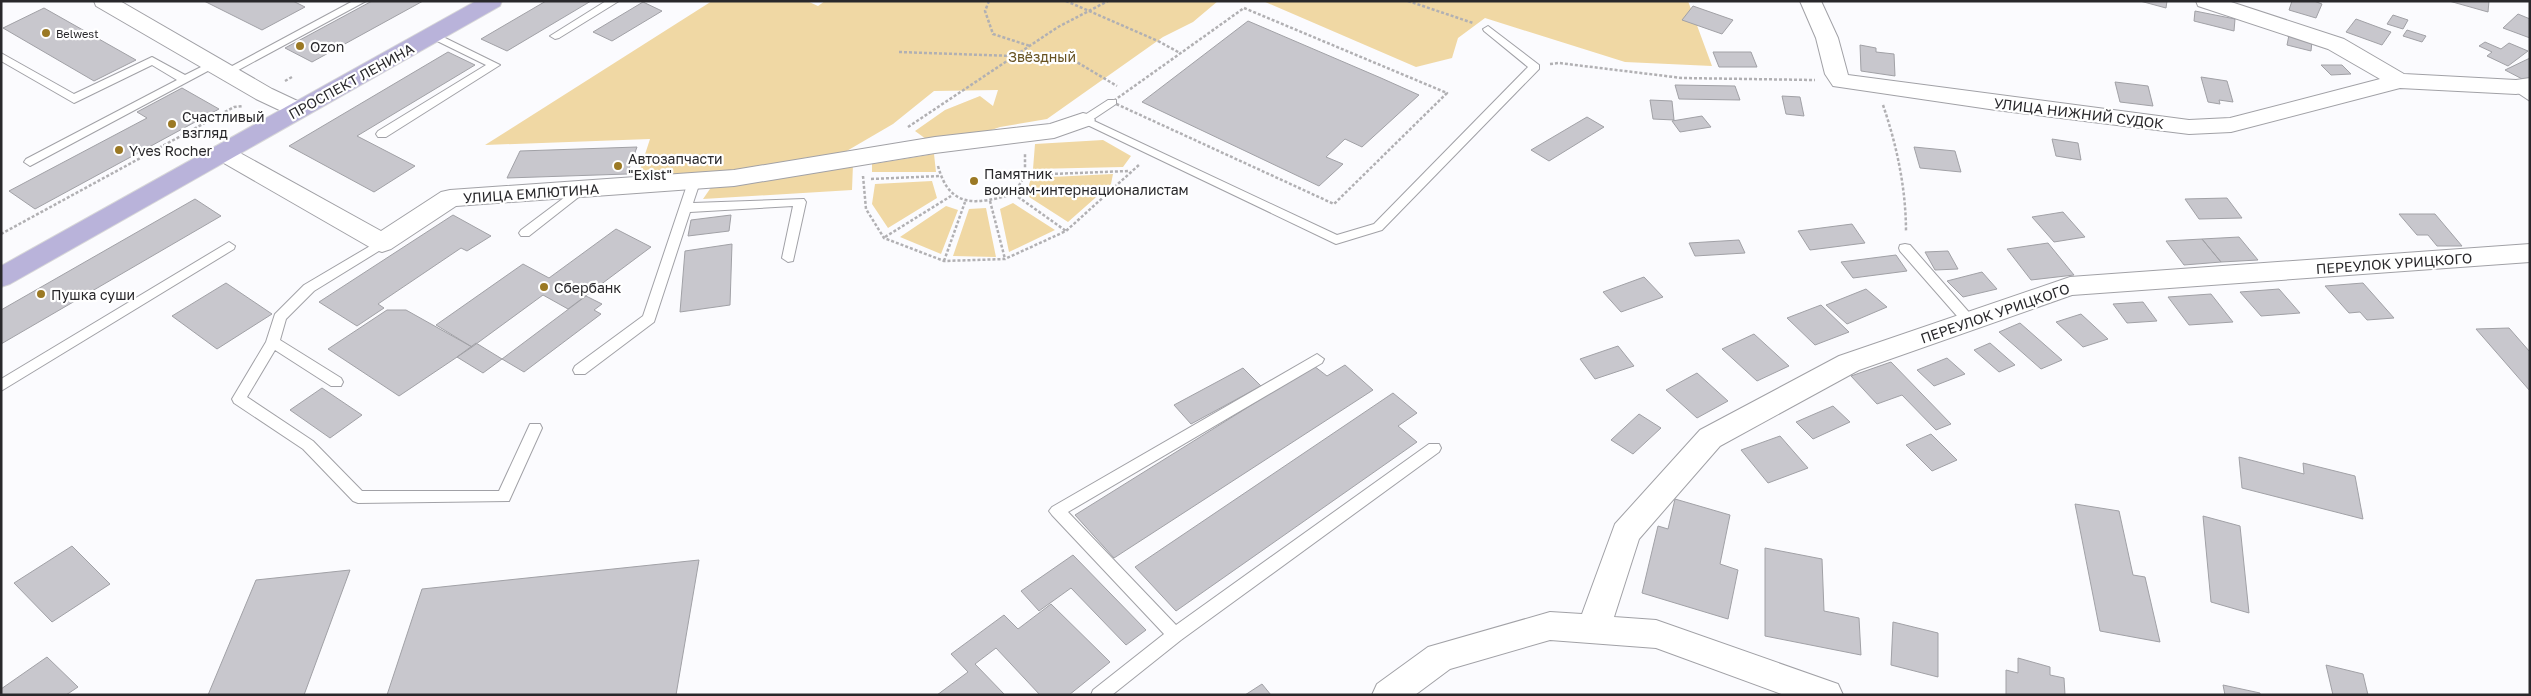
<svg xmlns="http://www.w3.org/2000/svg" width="2531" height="696" viewBox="0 0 2531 696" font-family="'Golos Text',sans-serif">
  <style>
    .green { fill: #f0d8a4 }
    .building { fill: #c8c7cd; stroke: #a1a1a6 }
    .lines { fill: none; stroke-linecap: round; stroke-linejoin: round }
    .service-casing { stroke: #a1a1a6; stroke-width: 2 }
    .minor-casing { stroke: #a1a1a6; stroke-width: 2 }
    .primary-casing { stroke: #d8d8d9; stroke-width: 2 }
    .path { stroke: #b1b0b3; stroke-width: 2.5; stroke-dasharray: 3 2; stroke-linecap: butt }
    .service { fill: #fff; fill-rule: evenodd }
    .minor { fill: #fff; fill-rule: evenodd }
    .primary { fill: #b9b3da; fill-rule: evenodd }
    .path-bridge { stroke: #b1b0b3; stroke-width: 2.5; stroke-dasharray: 3 2; stroke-linecap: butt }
    .poi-dot { fill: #9b7924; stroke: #fff; stroke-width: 2 }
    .labels { text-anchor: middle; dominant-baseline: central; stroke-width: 4.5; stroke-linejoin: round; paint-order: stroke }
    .far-poi-label { font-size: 11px; fill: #29282b; stroke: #fff; text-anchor: start }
    .poi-label { font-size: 14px; fill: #29282b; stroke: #fff; text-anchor: start }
    .park-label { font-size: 14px; fill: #685322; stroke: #fff }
    .street-label { font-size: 14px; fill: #29282b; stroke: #fff }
  </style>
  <rect width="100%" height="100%" fill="#fbfbfe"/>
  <path class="green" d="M 712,1 L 807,1 L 818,6 L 825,1 L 1218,1 L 1193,22 L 1163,37 L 1047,119 L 1000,127 L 969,138 L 926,139 L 915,131 L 945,110 L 980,96 L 993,106 L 998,90 L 934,91 L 893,124 L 845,152 L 804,158 L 749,171 L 636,182 L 650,139 L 485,145 Z
    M 1263,1 L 1688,1 L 1712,66 L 1625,62 L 1485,18 L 1458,38 L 1452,58 L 1416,67 Z
    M 1103,140 L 1131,156 L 1123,167 L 1033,169 L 1035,144 Z
    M 934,154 L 936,172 L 872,172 L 872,164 Z
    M 853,164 L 852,190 L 703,199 L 712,186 Z
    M 1113,174 L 1111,184 L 1068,222 L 1026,195 L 1031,178 Z
    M 932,181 L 937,198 L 888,228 L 872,204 L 875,184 Z
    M 1013,203 L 1055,230 L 1009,252 L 1000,209 Z
    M 946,206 L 958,210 L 941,254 L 900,237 Z
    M 986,208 L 996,257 L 953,256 L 969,209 Z"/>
  <path class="building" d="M 204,1 L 293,1 L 305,7 L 262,30 Z
    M 372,1 L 423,1 L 312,62 L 285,48 Z
    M 546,1 L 591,1 L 507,51 L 481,39 Z
    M 2140,1 L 2167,1 L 2166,8 Z
    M 2292,1 L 2314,1 L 2322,4 L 2316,18 L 2289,10 Z
    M 2449,1 L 2489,1 L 2488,12 Z
    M 643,2 L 662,11 L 612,41 L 593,32 Z
    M 1693,6 L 1733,20 L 1722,34 L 1682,20 Z
    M 44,8 L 136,60 L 94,81 L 3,28 Z
    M 2195,11 L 2235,19 L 2234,31 L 2194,21 Z
    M 2518,14 L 2530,19 L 2530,38 L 2503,28 Z
    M 2393,15 L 2408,20 L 2403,29 L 2387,24 Z
    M 2356,19 L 2391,32 L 2382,45 L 2346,32 Z
    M 1248,21 L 1381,78 L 1419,95 L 1362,147 L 1345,139 L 1326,157 L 1343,164 L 1319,186 L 1142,102 Z
    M 2407,30 L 2426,36 L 2422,42 L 2403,36 Z
    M 2289,35 L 2312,41 L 2311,51 L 2287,45 Z
    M 2485,42 L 2501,49 L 2509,43 L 2528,51 L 2508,66 L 2487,56 L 2492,52 L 2479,46 Z
    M 1860,45 L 1876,48 L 1876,52 L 1894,54 L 1895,76 L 1861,71 Z
    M 448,52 L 475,65 L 357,136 L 415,166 L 374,192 L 289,146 Z
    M 1713,52 L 1751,52 L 1757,67 L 1719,67 Z
    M 2530,58 L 2530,80 L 2526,81 L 2505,70 Z
    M 2321,65 L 2342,65 L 2351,74 L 2331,75 Z
    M 2201,77 L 2227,81 L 2233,102 L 2219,100 L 2220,104 L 2208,102 Z
    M 2115,82 L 2148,86 L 2153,106 L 2120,102 Z
    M 1675,85 L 1735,86 L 1740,100 L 1679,99 Z
    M 182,88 L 219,109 L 35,209 L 9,191 L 147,118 L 137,112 Z
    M 1782,96 L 1800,97 L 1804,116 L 1786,114 Z
    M 1650,100 L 1672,101 L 1674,120 L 1653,119 Z
    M 1702,116 L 1711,127 L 1680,132 L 1672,121 Z
    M 1587,117 L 1604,127 L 1549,161 L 1531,150 Z
    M 2052,139 L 2078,143 L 2081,160 L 2056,156 Z
    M 637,147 L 627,174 L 507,178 L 520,151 Z
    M 1914,147 L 1955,151 L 1961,172 L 1920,168 Z
    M 2227,198 L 2242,218 L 2199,219 L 2185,199 Z
    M 195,199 L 221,216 L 1,344 L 1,310 Z
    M 2063,212 L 2085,237 L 2054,242 L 2032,217 Z
    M 2399,214 L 2435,214 L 2462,246 L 2437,246 L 2428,235 L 2417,235 Z
    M 453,215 L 491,236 L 467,251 L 461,248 L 378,304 L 384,308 L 357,326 L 319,302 Z
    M 731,215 L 729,231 L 688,236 L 691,220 Z
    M 1852,224 L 1865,243 L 1810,250 L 1798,231 Z
    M 616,229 L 651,247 L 568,309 L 543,295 L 472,347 L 436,325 L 523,264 L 549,278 Z
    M 2239,237 L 2258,260 L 2221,262 L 2202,239 Z
    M 2202,239 L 2221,262 L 2184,265 L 2166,241 Z
    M 1739,240 L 1745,253 L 1695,256 L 1689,243 Z
    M 2048,243 L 2074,275 L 2031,280 L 2007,249 Z
    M 732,244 L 730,305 L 680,312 L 685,251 Z
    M 1948,251 L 1958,269 L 1935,270 L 1925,252 Z
    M 1896,255 L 1907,271 L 1853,278 L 1841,262 Z
    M 1982,272 L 1997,289 L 1963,297 L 1947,281 Z
    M 1644,277 L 1663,297 L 1621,312 L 1603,292 Z
    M 226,283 L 272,314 L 217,349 L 172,316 Z
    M 2363,283 L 2394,318 L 2367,320 L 2360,312 L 2349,313 L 2325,286 Z
    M 1866,289 L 1887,307 L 1847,324 L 1826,305 Z
    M 2279,289 L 2300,313 L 2261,316 L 2240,292 Z
    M 2211,294 L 2233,322 L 2189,325 L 2168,297 Z
    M 586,296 L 602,304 L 594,310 L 601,314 L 524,372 L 502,359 Z
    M 2143,302 L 2157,321 L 2127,323 L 2113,304 Z
    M 1821,305 L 1849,332 L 1815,345 L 1787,318 Z
    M 387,310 L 406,310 L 472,347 L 399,396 L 328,349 Z
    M 2081,314 L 2108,339 L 2083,347 L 2056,322 Z
    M 2020,323 L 2062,360 L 2041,369 L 1999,332 Z
    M 2509,328 L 2530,352 L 2530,391 L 2476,329 Z
    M 1754,334 L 1789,366 L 1757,381 L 1722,349 Z
    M 476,343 L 502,359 L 483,373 L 457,357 Z
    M 1990,343 L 2015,365 L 1999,372 L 1974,350 Z
    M 1618,346 L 1634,366 L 1595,379 L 1580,359 Z
    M 1947,358 L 1965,374 L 1934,386 L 1917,370 Z
    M 1891,362 L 1951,424 L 1936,430 L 1902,395 L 1877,404 L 1851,376 Z
    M 1345,365 L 1373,390 L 1114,558 L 1075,515 L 1314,366 L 1327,376 Z
    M 1243,368 L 1261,386 L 1191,424 L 1174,405 Z
    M 1697,373 L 1728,401 L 1697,418 L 1666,390 Z
    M 322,388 L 362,415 L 330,438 L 290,410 Z
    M 1393,393 L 1417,413 L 1398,426 L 1417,442 L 1176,611 L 1135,567 Z
    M 1833,406 L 1850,422 L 1813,439 L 1796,422 Z
    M 1639,414 L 1661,428 L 1633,454 L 1611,440 Z
    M 1931,434 L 1957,460 L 1932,471 L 1906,445 Z
    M 1780,436 L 1808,468 L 1768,483 L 1741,450 Z
    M 2239,457 L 2304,474 L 2303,463 L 2355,476 L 2363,519 L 2242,488 Z
    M 1675,499 L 1730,515 L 1720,564 L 1738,570 L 1728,619 L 1642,593 L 1658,526 L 1668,529 Z
    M 2075,504 L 2119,511 L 2133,575 L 2145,577 L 2160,642 L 2100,631 Z
    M 2203,516 L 2240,526 L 2249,613 L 2211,602 Z
    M 72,546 L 110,584 L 52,622 L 14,583 Z
    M 1765,548 L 1822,559 L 1824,611 L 1859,618 L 1861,655 L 1765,636 Z
    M 1073,555 L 1146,630 L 1126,645 L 1071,588 L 1039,611 L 1021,591 Z
    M 699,560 L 676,695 L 387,695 L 422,589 Z
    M 350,570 L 304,695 L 208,695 L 256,580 Z
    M 1051,604 L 1110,662 L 1069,695 L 1040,695 L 996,648 L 975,664 L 1005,695 L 937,695 L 968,672 L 951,654 L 1004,615 L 1018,629 Z
    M 1893,622 L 1938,633 L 1938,677 L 1891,665 Z
    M 47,657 L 78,687 L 66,695 L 1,695 L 1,689 Z
    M 2018,658 L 2050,667 L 2050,675 L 2064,678 L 2065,695 L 2006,695 L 2006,670 L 2018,673 Z
    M 2326,665 L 2363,674 L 2368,695 L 2333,695 Z
    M 1262,684 L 1271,695 L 1245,695 Z
    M 2223,685 L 2260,693 L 2260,695 L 2225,695 Z"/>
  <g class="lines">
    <g class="service-casing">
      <path id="service" d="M 353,1 L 366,1 L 231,74 L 223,74 L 221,72 Z
        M 606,1 L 619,1 L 559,38 L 555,39 L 550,36 Z
        M 1488,26 L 1539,65 L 1539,69 L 1382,230 L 1336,244 L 1077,120 L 1108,100 L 1116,100 L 1116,104 L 1092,120 L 1337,235 L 1374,224 L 1528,67 L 1484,31 L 1483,29 Z
        M 433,32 L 500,65 L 386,137 L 378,137 L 376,134 L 378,131 L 486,65 L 429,37 L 429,33 Z
        M 1,53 L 74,94 L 152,57 L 185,75 L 209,63 L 213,62 L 219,65 L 30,166 L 24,162 L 26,159 L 177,80 L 152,65 L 74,103 L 1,61 Z
        M 2516,84 L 2530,92 L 2530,101 L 2512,89 L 2510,87 Z
        M 694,178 L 700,182 L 693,203 L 804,199 L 806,202 L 793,261 L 788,262 L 782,258 L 793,206 L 690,212 L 654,322 L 585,374 L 575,374 L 573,370 L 575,366 L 643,316 L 688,182 Z
        M 581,185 L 587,189 L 585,192 L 529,236 L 521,236 L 519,233 L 521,230 Z
        M 382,239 L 388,243 L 387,246 L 314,291 L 286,319 L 280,340 L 341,378 L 343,382 L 341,386 L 331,386 L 275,350 L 247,397 L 313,441 L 362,491 L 499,491 L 530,424 L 540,424 L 542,428 L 509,501 L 358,503 L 353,501 L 303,449 L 234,403 L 232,399 L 266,342 L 275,314 L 304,285 Z
        M 229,242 L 235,246 L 234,249 L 1,391 L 1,379 Z
        M 1905,244 L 1910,245 L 1974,318 L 1976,321 L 1974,324 L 1964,324 L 1900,251 L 1899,248 L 1900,245 Z
        M 1317,354 L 1324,359 L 1322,363 L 1068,512 L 1176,625 L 1429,444 L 1439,444 L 1441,448 L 1439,452 L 1181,640 L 1112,695 L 1091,695 L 1093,690 L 1164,634 L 1052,515 L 1049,511 L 1052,507 Z"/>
    </g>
    <g class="minor-casing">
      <path id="minor" d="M 94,1 L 120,1 L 272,89 L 306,105 L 310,110 L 306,115 L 298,117 L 290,115 L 256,99 L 96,6 Z
        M 1800,1 L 1821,1 L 1838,38 L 1848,75 L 2189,120 L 2230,118 L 2380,79 L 2328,49 L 2198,6 L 2196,1 L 2228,1 L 2344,39 L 2404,74 L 2516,80 L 2530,78 L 2530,92 L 2516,94 L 2400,88 L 2231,132 L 2189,134 L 1996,110 L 1833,86 L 1825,74 L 1816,38 Z
        M 1083,113 L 1091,115 L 1095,120 L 1091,125 L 1054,138 L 935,153 L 734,186 L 456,206 L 391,249 L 382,252 L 373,249 L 215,158 L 211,153 L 215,148 L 223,145 L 231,148 L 381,231 L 441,192 L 450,190 L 734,170 L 935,137 L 1050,124 Z
        M 2530,244 L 2530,262 L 2072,295 L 1859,370 L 1720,446 L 1639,539 L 1614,617 L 1656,620 L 1838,684 L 1843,695 L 1784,695 L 1656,648 L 1550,640 L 1450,669 L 1415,695 L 1372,695 L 1377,684 L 1428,647 L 1550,612 L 1582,614 L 1615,524 L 1700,430 L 1839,356 L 2070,277 Z"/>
    </g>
    <g class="primary-casing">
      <path id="primary" d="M 476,1 L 502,1 L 500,6 L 10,284 L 1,287 L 1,266 Z"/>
    </g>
    <path class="path" d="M 989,1 L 985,11 L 993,34 L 1030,46
      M 1408,1 L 1473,23
      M 1244,8 L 1447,93 L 1334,204 L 1112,102 Z
      M 1158,41 L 1180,53
      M 899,52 L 1070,58 L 1117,86
      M 1550,64 L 1559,63 L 1682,78 L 1815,80
      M 285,81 L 292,77
      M 1883,105 C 1897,146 1906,189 1906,232
      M 908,127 L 1058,27 L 1108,1
      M 938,166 C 950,210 977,204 1014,194 L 1025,175 L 1025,154
      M 1025,175 L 1129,171
      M 863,176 L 866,209 L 884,238 L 944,261 L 1005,259 L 1066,231 L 1140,164
      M 871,179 L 940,176
      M 1014,194 L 1066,231
      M 990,201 L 1005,259
      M 1,234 L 234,107 L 243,106
      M 885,237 L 951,196
      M 944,261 L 965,202"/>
    <use href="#service" class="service"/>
    <use href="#minor" class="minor"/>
    <use href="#primary" class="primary"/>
    <path class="path-bridge" d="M 1066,1 L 1158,41"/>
  </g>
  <g class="poi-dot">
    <circle cx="46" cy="33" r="5"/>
    <circle cx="300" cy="46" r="5"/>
    <circle cx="172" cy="124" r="5"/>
    <circle cx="119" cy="150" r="5"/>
    <circle cx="618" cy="166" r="5"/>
    <circle cx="974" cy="181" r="5"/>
    <circle cx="544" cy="287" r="5"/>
    <circle cx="41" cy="294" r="5"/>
  </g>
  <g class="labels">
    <g class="far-poi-label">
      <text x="56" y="33">Belwest</text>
    </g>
    <g class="poi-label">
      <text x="310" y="46">Ozon</text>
      <text x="182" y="116">Счастливый<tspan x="182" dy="16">взгляд</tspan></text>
      <text x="129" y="150">Yves Rocher</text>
      <text x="628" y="158">Автозапчасти<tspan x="628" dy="16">"Exist"</tspan></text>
      <text x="984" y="173">Памятник<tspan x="984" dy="16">воинам-интернационалистам</tspan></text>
      <text x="554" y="287">Сбербанк</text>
      <text x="51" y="294">Пушка суши</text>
    </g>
    <g class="park-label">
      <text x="1042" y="56">Звёздный</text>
    </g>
    <g class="street-label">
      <text transform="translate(351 81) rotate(-29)">ПРОСПЕКТ ЛЕНИНА</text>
      <text transform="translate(2079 113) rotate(7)">УЛИЦА НИЖНИЙ СУДОК</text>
      <text transform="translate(531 193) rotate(-4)">УЛИЦА ЕМЛЮТИНА</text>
      <text transform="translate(2394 263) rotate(-4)">ПЕРЕУЛОК УРИЦКОГО</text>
      <text transform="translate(1995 313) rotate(-19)">ПЕРЕУЛОК УРИЦКОГО</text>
    </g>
  </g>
  <rect width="2531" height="696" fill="none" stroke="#29282b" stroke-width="5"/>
</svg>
